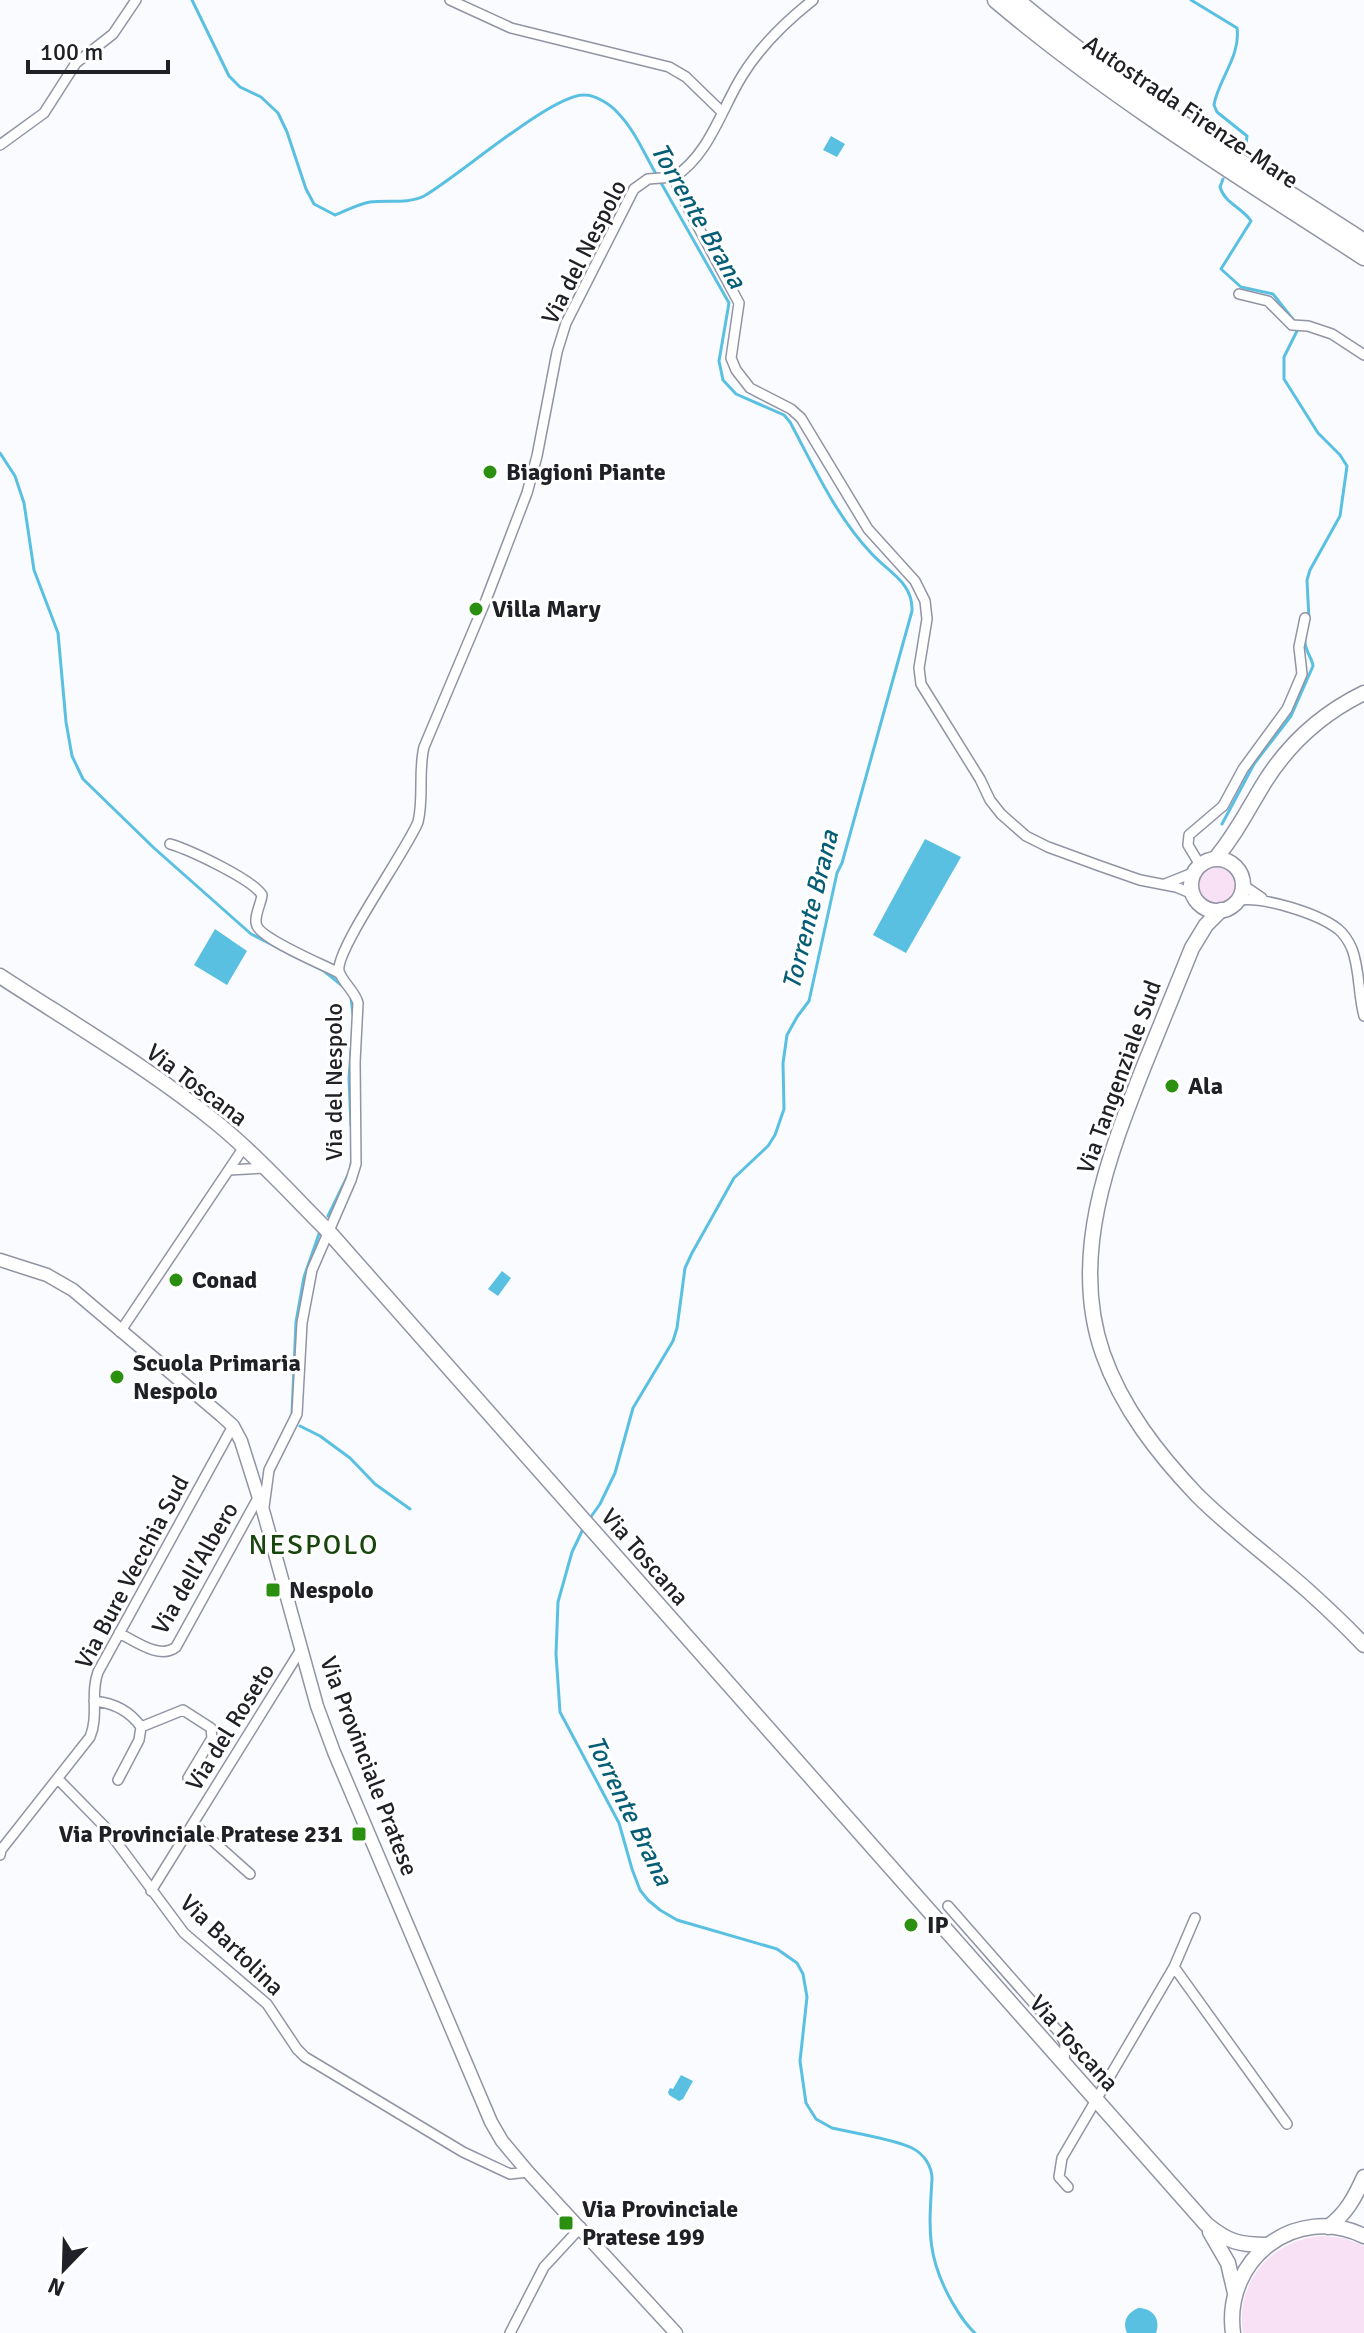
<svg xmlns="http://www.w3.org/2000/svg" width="1364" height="2333" viewBox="0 0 1364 2333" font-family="Signika,sans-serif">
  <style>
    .green { fill: #f9e1f5 }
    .water { fill: #5ac0e2 }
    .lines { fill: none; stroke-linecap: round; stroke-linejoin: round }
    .stream { stroke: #5ac0e2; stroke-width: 3 }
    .street-casing { stroke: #9194a4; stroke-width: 12 }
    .secondary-casing { stroke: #9194a4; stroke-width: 15 }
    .primary-casing { stroke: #9194a4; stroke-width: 17 }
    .highway-casing { stroke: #9194a4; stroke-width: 19 }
    .street { stroke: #fff; stroke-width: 9 }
    .secondary { stroke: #fff; stroke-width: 12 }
    .primary { stroke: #fff; stroke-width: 14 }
    .highway { stroke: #fff; stroke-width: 16 }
    .poi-dot { fill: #2b9010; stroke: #fff; stroke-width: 3 }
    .labels { text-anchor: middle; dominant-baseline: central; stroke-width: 6; stroke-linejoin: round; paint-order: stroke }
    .street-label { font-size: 24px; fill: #202127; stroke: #fff }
    .poi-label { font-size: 24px; font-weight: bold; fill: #202127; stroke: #fff; text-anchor: start }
    .water-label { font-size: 26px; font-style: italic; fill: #055e75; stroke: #fff }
    .quarter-label { font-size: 28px; letter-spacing: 2px; fill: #17460d; stroke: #fff }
  </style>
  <rect width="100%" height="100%" fill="#fafbff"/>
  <path class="green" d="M1198 884a19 19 0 1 1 38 0a19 19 0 1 1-38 0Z
    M 1320,2236 L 1344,2238 L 1364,2246 L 1364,2333 L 1243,2333 C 1235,2283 1270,2241 1320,2236 Z"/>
  <path class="water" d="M 831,136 L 845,144 L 837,157 L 823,150 Z
    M 925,839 L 961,857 L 906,953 L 873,935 Z
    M 215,929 L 247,951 L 227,985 L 194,965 Z
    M 502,1271 L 511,1278 L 498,1296 L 488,1289 Z
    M 681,2075 L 693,2081 L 683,2099 L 679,2101 L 669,2095 L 668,2092 L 670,2088 L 673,2089 Z
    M 1138,2308 C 1153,2308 1161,2319 1156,2333 L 1127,2333 C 1122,2322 1127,2313 1138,2308 Z"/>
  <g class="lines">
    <path class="stream" d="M 192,0 L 229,76 L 240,87 L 261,97 L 278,113 L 287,132 L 306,189 L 314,204 L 335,215 C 346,211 358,204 370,202 C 387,200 409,204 424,196 C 459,176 553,93 585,95 C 595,95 610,104 617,112 C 634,129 644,153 656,174
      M 1191,0 L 1237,28 C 1241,56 1218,80 1214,105 L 1217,112 L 1247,136 L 1246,144
      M 1223,179 L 1220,187 C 1225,204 1242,207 1251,221 L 1221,269 L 1241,287 L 1273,294 L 1295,322
      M 1298,329 L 1284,357 L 1284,379 L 1318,433 L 1340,455 L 1347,466 L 1340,516 L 1310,570 L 1307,580 L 1309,620
      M 0,453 L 15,476 L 24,503 L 34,570 L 58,633 L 66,722 L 72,756 L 83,779 L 154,848 L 251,934 L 324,971 L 345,988
      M 1222,824 L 1254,764 L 1291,716 L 1313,666 C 1312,657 1304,650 1305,639
      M 351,998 L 353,1014
      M 351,1126 L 349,1078 L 352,1038
      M 328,1216 L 350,1171 L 352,1157
      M 292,1413 L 296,1322 L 304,1277 L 319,1234
      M 300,1426 L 320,1436 L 350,1458 L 375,1484 L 410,1509
      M 588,1521 L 600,1504 L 615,1473 L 633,1408 L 673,1341 L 677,1328 L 685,1268 L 692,1253 L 734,1178 L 768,1146 L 775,1135 L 784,1109 L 783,1063 L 787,1035 L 797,1017 L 809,1001 L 837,873 L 842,863 L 912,611 C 913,582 889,573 871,553 C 836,516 814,467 790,422 L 784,415 L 736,394 L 723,380 L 719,361 L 729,303 L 660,181
      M 584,1527 L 572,1552 L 558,1602 L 556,1654 L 560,1712 L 619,1823 L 632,1869 L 640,1890 L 648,1900 L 660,1910 L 677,1920 L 777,1949 L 797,1963 L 803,1974 L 807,1997 L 800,2061 L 806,2103 L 816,2119 L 832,2128 C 853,2133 894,2139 912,2148 C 924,2154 932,2166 932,2179 C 929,2229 926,2256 952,2302 C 959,2314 965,2324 975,2333"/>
    <g class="street-casing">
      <path id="street" d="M 450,0 L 511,28 L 669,67 L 686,77 L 722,112
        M 0,145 L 44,113 L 76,63 L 113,34 L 136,0
        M 674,177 L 680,193 L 739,303 L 731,358 L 736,370 L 750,388 L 791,409 L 801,418 L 868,529 L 915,581 L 925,601 L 927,619 L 919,668 L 921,684 L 980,779 L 990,800 L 1001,814 L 1026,836 L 1048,847 L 1100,866 L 1140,880 L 1176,887 L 1193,894
        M 674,177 C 709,155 721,110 742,76 C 761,45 785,22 813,0
        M 1239,294 L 1268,301 L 1292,325 L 1308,326 L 1332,334 L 1364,355
        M 170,844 C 190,850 252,879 262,895 C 261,904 253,918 257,926 C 263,940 324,965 339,973
        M 1200,865 L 1188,845 L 1189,835 L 1223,806 L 1243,769 L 1287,709 L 1302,674 L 1299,647 L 1305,618
        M 1165,884 L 1195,872
        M 1243,885 L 1262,898
        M 1239,900 C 1265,897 1317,913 1338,929 C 1344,934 1349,942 1352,949 C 1360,970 1358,994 1364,1016
        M 229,1170 L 265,1168
        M 120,1332 L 244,1147
        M 264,1507 L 269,1470 L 297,1414 L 302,1323 L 312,1270 L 351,1180 L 356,1164 L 355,1062 L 358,1003 C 355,991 342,982 339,971 C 335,950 407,850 418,822 C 424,798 418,772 424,747 L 486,600 L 527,493 L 537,456 L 557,352 L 566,323 L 634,189 L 648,179 L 674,177
        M 119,1633 C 135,1641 160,1660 176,1647 L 258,1498
        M 94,1701 C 114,1703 130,1711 141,1727 L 139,1740 L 118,1780
        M 141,1727 L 183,1710 L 211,1728 L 212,1738 L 188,1778
        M 58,1779 L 106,1828 L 184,1933 L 267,2004 L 297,2049 L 305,2057 L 463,2152 L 510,2174 L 528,2172
        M 194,1824 L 250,1874
        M 0,1855 L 1,1850 L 90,1737 C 99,1716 90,1693 98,1672 L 233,1426
        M 151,1891 L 300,1651
        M 948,1906 L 1058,2031 L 1065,2043 L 1064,2063
        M 1174,1967 L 1287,2124
        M 1068,2187 L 1059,2177 L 1062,2158 L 1174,1967 L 1195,1918
        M 510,2333 L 544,2267 L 581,2227"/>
    </g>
    <g class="secondary-casing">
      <path id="secondary" d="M 0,1260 L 47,1275 L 73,1290 L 222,1416 L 233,1426 L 241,1441 L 264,1514 L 317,1706 L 334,1752 L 491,2122 L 502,2141 L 528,2172 L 676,2333"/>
    </g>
    <g class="primary-casing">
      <path id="primary" d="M 1215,859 C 1237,833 1249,807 1266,780 C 1291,741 1323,713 1364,693
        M1191 885a26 26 0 1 1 52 0a26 26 0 1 1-52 0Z
        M 1221,910 L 1206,925 L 1192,948 C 1176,987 1160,1027 1144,1066 C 1108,1157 1069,1257 1103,1354 C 1122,1408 1158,1454 1197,1495 C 1231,1529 1271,1558 1307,1590 C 1327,1608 1346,1626 1364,1645
        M 0,976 C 72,1023 152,1070 218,1124 C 257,1156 292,1195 328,1231 L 1206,2224 C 1228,2242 1239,2245 1268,2245
        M 1328,2227 C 1346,2214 1355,2197 1364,2177
        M 1210,2232 L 1228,2263 L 1235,2293
        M 1233,2333 C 1223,2259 1296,2203 1364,2236"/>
    </g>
    <g class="highway-casing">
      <path id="highway" d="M 996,0 C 1111,97 1238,175 1364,257
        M 1016,0 C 1124,91 1245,165 1364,242"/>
    </g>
    <use href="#street" class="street"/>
    <use href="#secondary" class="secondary"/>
    <use href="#primary" class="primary"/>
    <use href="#highway" class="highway"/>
  </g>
  <g class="poi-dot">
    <circle cx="490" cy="472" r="8"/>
    <circle cx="476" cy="609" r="8"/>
    <circle cx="1172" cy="1086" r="8"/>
    <circle cx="176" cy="1280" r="8"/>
    <circle cx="117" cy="1377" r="8"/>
    <rect x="265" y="1582" width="16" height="16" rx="4"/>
    <rect x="351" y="1826" width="16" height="16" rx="4"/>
    <circle cx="911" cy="1925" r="8"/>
    <rect x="558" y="2215" width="16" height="16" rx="4"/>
  </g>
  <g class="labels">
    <g class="street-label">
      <text transform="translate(1191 112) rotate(34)">Autostrada Firenze-Mare</text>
      <text transform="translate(584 252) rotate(-63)">Via del Nespolo</text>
      <text transform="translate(1119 1077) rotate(-70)">Via Tangenziale Sud</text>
      <text transform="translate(334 1082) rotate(-90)">Via del Nespolo</text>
      <text transform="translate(197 1085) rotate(37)">Via Toscana</text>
      <text transform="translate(645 1557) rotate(49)">Via Toscana</text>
      <text transform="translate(195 1568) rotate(-60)">Via dell'Albero</text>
      <text transform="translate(132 1572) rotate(-62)">Via Bure Vecchia Sud</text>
      <text transform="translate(230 1727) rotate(-58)">Via del Roseto</text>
      <text transform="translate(369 1766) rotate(69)">Via Provinciale Pratese</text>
      <text transform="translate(232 1945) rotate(44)">Via Bartolina</text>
      <text transform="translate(1074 2043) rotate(48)">Via Toscana</text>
    </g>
    <g class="poi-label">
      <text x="506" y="472">Biagioni Piante</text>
      <text x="492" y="609">Villa Mary</text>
      <text x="1188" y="1086">Ala</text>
      <text x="192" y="1280">Conad</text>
      <text x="133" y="1363">Scuola Primaria<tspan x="133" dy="28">Nespolo</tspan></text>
      <text x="289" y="1590">Nespolo</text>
      <text x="343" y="1834" text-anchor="end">Via Provinciale Pratese 231</text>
      <text x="927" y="1925">IP</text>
      <text x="582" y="2209">Via Provinciale<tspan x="582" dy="28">Pratese 199</tspan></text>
    </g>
    <g class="water-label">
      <text transform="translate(698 216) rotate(60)">Torrente Brana</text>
      <text transform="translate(811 910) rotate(-76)">Torrente Brana</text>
      <text transform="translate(629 1811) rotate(64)">Torrente Brana</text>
    </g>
    <g class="quarter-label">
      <text x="314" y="1545">NESPOLO</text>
    </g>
  </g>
  <g transform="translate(64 2269) rotate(203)" stroke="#ffffff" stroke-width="6" paint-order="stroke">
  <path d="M0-6L14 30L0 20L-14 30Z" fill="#202127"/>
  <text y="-12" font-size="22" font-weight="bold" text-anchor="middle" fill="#202127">N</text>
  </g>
  <path d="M28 60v12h140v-12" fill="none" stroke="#202127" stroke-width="4"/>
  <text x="40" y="60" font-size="24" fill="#202127" stroke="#ffffff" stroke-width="6" paint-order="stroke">100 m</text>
</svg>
